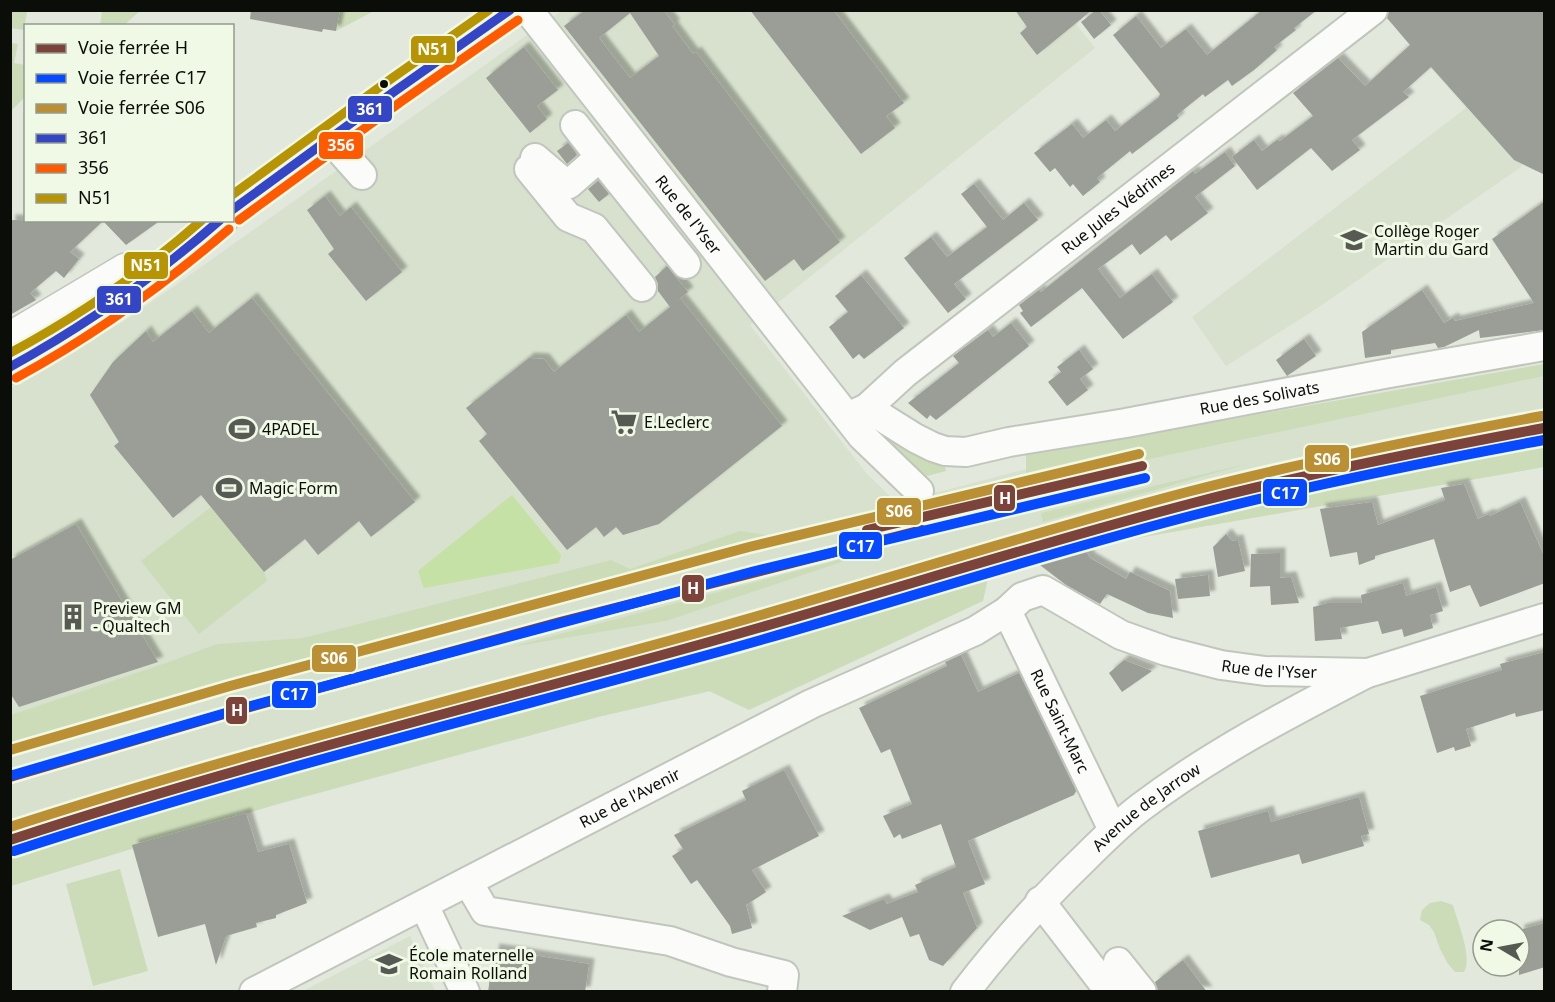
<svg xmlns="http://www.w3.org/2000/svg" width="1555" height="1002" viewBox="0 0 1555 1002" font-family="'Noto Sans',sans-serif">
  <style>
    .built { fill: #d7e1cd }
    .green { fill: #ccdcb9 }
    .water { fill: #c6e1a6 }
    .building { fill: #9a9e96; fill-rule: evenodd; filter: url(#shadow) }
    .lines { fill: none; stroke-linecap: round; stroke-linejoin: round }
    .minor-casing { stroke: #c1c6bc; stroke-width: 32 }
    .major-casing { stroke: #c1c6bc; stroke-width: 36 }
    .minor { stroke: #fbfcfa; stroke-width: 28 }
    .major { stroke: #fbfcfa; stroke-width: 33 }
    .bus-1-casing { stroke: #eff9e5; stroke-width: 14 }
    .bus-2-casing { stroke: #eff9e5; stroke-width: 14 }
    .bus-3-casing { stroke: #eff9e5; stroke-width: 14 }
    .bus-1 { stroke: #3445c6; stroke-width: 9 }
    .bus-2 { stroke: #ff5a00; stroke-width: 9 }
    .bus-3 { stroke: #b69404; stroke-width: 9 }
    .rail-1-casing { stroke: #eff9e5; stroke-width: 15 }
    .rail-2-casing { stroke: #eff9e5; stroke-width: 15 }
    .rail-3-casing { stroke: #eff9e5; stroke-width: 15 }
    .rail-1 { stroke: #7b4339; stroke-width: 10 }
    .rail-2 { stroke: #0749ff; stroke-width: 10 }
    .rail-3 { stroke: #bb8f33; stroke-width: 10 }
    .bus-dot { fill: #0b0e08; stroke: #eff9e5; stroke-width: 2 }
    .labels { text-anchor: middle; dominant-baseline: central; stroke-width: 6; stroke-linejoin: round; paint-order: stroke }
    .street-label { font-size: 16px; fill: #0b0e08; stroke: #eff9e5 }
    .poi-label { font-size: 16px; fill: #0b0e08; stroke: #eff9e5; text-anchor: start }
    .line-badge { stroke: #eff9e5; stroke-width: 2 }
    .badge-label { font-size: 16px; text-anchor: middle; font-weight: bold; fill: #fff }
  </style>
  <defs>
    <filter id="shadow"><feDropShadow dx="5.5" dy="-5.5" stdDeviation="1.5" flood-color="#0004"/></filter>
  </defs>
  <rect width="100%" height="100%" fill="#e2e8dc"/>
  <path class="built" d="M 561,11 L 1075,11 L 1082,19 L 1076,24 L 1095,48 L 750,325 L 867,474 L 897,503 L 1137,440 L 1544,367 L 1544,467 L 1052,553 L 1036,562 L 798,625 L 812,668 L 598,717 L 246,813 L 132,844 L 11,886 L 10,388 L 124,321 L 173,287 Z
    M 1386,11 L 1544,11 L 1544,165 L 1536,171 L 1522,164 L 1521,167 L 1316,309 L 1226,366 L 1192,317 L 1466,108 L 1383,14 Z
    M 410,936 L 435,991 L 303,991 Z"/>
  <path class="green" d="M 10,11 L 27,11 L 24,30 L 11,28 Z
    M 102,11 L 103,10 L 140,11 L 124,25 L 100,25 Z
    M 340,11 L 374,11 L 336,31 Z
    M 11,43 L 18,44 L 14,63 L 25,65 L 26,96 L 11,111 Z
    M 1544,364 L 1544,376 L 1026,485 L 1026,455 Z
    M 869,426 L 944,459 L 946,471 L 920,478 Z
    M 1544,442 L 1544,467 L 1052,553 L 1322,486 Z
    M 1250,463 L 1043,522 L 1041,513 Z
    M 1007,481 L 1010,488 C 675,568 343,657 11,748 L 11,715 L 163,664 L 217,644 L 303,638 L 611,560 L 630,569 L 740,531 L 774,536 L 897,503 Z
    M 211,507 L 264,572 L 267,581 L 199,634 L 141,561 Z
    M 883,548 L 666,621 L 511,647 Z
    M 989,574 L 983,601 L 749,710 L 709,691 L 598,717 L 281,803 L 11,886 L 10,851 L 95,821 Z
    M 120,869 L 148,971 L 93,986 L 66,884 Z
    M 1441,901 L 1453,905 C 1457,921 1473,957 1464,972 L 1455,972 L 1448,964 L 1440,949 L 1434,932 L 1429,925 L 1420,920 L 1422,910 L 1430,903 Z"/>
  <path class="water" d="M 512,495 L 561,555 L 559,563 L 424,588 L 418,571 Z"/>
  <path class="building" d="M 251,10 L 340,10 L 336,31 L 323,29 L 322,32 L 250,19 Z
    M 585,10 L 663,10 L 675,25 L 672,26 L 693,54 L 696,52 L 840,242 L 803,271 L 794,259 L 765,281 L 564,26 ZM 630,13 L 659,56 L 630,78 L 599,38 Z
    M 750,10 L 833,10 L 904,103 L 886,116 L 895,128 L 861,154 Z
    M 1015,10 L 1092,10 L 1037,55 L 1020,33 L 1027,27 Z
    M 1096,10 L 1099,10 L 1111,25 L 1094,39 L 1081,22 Z
    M 1262,10 L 1317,10 L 1294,28 L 1296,30 L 1274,47 L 1277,50 L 1254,70 L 1232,86 L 1228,80 L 1205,97 L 1203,94 L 1177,115 L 1179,118 L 1132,154 L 1130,151 L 1097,178 L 1100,182 L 1083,196 L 1073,184 L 1070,187 L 1055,168 L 1050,172 L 1034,153 L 1072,124 L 1083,138 L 1106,120 L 1115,131 L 1159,97 L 1160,94 L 1113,35 L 1136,16 L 1161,48 L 1186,29 L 1207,55 Z
    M 1389,10 L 1545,10 L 1545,175 L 1514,160 L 1431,67 L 1403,92 L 1409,97 L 1352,140 L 1360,150 L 1332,171 L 1311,148 L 1257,190 L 1232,157 L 1254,140 L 1262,151 L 1277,140 L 1280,141 L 1313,116 L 1293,93 L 1338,58 L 1365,86 L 1410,45 L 1387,18 Z
    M 524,47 L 558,90 L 537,106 L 547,119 L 530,133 L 486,78 Z
    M 568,143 L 577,155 L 567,164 L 557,151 Z
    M 1225,152 L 1235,166 L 1195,197 L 1208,213 L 1171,241 L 1166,235 L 1140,255 L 1132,244 L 1098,269 L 1120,298 L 1152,274 L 1173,302 L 1123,339 L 1082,288 L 1031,327 L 1020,313 L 1023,311 L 1019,305 L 1039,290 L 1041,292 L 1193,171 L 1195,174 Z
    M 598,181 L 609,194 L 599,202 L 588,189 Z
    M 974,184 L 1003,220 L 1024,203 L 1038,220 L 954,284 L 966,299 L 948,313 L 904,258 L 931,237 L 947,257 L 987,227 L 961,194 Z
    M 325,196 L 340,216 L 351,207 L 402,272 L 366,301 L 328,254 L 334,249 L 307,210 Z
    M 1545,201 L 1545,330 L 1480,338 L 1479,330 L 1444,347 L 1438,348 L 1435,343 L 1391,350 L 1391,354 L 1365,358 L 1362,332 L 1422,290 L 1444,323 L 1453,318 L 1455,321 L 1534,303 L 1492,239 Z
    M 10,220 L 53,221 L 161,220 L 126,245 L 103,221 L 70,252 L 79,259 L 64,278 L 56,271 L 30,293 L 36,300 L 10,315 Z
    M 667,266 L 688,292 L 674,303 L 680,298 L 782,426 L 659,524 L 623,535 L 616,527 L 604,537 L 596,527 L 567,550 L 479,441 L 487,434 L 466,408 L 529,358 L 544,359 L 554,372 L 626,315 L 639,332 L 670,307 L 658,291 L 658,284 L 655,277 Z
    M 861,275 L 904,328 L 864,359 L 859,354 L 853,359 L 829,327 L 848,312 L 835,296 Z
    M 252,298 L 415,502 L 371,537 L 359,521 L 318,555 L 305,539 L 264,572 L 201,495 L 173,518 L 114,446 L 119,442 L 90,395 L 113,362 L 146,331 L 153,342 L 192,311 L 209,333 Z
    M 1011,323 L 1029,346 L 936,420 L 930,415 L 927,419 L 908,403 L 959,363 L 953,356 L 988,330 L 993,337 Z
    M 1304,339 L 1316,356 L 1287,376 L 1276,360 Z
    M 1079,350 L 1093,369 L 1080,379 L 1088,390 L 1067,406 L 1048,382 L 1061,372 L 1057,367 Z
    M 1464,484 L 1478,519 L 1489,514 L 1490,516 L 1520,502 L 1545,558 L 1545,583 L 1480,607 L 1470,585 L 1450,592 L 1434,539 L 1375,556 L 1375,559 L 1359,565 L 1357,552 L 1330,557 L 1320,509 L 1372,502 L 1378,525 L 1445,500 L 1441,488 Z
    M 76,524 L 158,662 L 19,707 L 10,693 L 10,560 Z
    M 1226,534 L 1232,541 L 1238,540 L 1245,571 L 1218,577 L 1213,547 Z
    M 1084,548 L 1090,558 L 1126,579 L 1130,572 L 1170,591 L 1173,618 L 1148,613 L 1107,594 L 1100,604 L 1066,585 L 1036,562 L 1052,553 Z
    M 1280,553 L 1280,578 L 1291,577 L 1299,603 L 1271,605 L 1270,586 L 1250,587 L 1251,554 Z
    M 1208,575 L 1210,596 L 1178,599 L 1175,579 Z
    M 1403,583 L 1406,596 L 1436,587 L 1443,611 L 1430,615 L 1433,628 L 1404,637 L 1402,629 L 1382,634 L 1378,621 L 1340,628 L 1342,639 L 1315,641 L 1313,607 L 1328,603 L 1362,603 L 1361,595 Z
    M 1545,652 L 1545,710 L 1516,717 L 1515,713 L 1466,729 L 1471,746 L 1455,751 L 1454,747 L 1437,753 L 1420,696 L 1502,670 L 1500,664 Z
    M 961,655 L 978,692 L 1019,673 L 1076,791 L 1074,795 L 968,841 L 985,884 L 963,893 L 977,928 L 943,966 L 929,960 L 919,934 L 910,937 L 902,917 L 870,930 L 842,916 L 884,899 L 887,904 L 918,892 L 915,885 L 956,867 L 941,824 L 902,839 L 900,834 L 894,838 L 883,816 L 912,804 L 890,749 L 881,753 L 859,708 L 947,666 L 945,662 Z
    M 1124,660 L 1152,671 L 1122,692 L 1109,673 Z
    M 784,770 L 819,836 L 752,870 L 766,892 L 746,905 L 752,928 L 732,934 L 730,926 L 697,880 L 691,884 L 672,856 L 683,849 L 674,835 L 746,800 L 742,791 Z
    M 1359,797 L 1369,834 L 1361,836 L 1364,846 L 1302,864 L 1299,854 L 1211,878 L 1198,831 L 1268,811 L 1271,822 Z
    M 246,813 L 258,852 L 289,844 L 307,903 L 276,915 L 276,918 L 256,923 L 257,927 L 226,936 L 216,965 L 205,924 L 158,937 L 132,845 Z
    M 1545,923 L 1545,967 L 1519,975 L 1519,930 Z
    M 494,949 L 589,964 L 585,992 L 488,992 Z
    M 1183,960 L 1207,992 L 1158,992 L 1155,982 Z"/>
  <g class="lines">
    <g class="minor-casing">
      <g id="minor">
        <path id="s1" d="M 528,10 L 862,436 L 919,491"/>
        <path d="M 575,125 L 600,157"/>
        <path d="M 330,139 L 362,175"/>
        <path d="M 535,158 L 562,181 L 569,184 L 600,157 L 686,264"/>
        <path d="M 529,169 L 568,217 L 594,228 L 642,287"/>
        <path id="s2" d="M 867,408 L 905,373 L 1373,10"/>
        <path id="s3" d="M 848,417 L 867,408 L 915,438 L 933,447 L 945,451 L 966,452 L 1009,442 L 1126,423 L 1384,374 L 1544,346"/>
        <path id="s4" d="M 1007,611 L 1113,830"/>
        <path d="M 468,882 L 485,911 L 670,941 L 731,962 L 784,975 L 782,992"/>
        <path d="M 1040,901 L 1110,992"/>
        <path d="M 424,905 L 465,992"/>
        <path d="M 1118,962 L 1142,992"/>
        <path id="s5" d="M 254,992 L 811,704 L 975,631 L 1007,611 L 1022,597 L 1043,590 L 1121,635 L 1166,651 L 1221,665 L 1265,671 L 1368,673 L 1544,618"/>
        <path id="s6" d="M 965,992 C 1003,943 1040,901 1084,859 C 1102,841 1121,822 1141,807 C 1211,754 1288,714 1365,674"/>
      </g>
    </g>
    <g class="major-casing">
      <path id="major" d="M 232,210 L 395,91 L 511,10
        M 10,339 L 126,270
        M 10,367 C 86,327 157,277 221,220"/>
    </g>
    <use href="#minor" class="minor"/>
    <use href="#major" class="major"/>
    <g class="bus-1-casing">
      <path id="bus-1" d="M 232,210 L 395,91 L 510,10
        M 10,367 C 86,325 155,277 220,220"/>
    </g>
    <g class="bus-2-casing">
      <path id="bus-2" d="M 239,220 L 402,101 L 518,20
        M 16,378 C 93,336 163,286 229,229"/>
    </g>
    <g class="bus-3-casing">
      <path id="bus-3" d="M 232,195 L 388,81 L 489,10
        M 10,353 C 79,316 143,272 202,220"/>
    </g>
    <use href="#bus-1" class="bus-1"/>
    <use href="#bus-2" class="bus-2"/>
    <use href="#bus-3" class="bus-3"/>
    <g class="rail-1-casing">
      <path id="rail-1" d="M 867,530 L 1142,466
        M 10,777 L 224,714 L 560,622 L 922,530
        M 10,840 C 241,764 476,707 709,642 C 871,597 1031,545 1193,503 C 1309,473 1426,450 1544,428"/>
    </g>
    <g class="rail-2-casing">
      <path id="rail-2" d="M 13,775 L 236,710 L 755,571 L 1145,478
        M 14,851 C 244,776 478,718 711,654 C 875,609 1037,555 1202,513 C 1315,484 1430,461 1544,440"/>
    </g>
    <g class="rail-3-casing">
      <path id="rail-3" d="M 10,750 L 230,686 L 749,547 L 1139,454
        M 10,827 C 241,752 475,695 708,630 C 870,585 1029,533 1191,491 C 1307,461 1424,438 1542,416"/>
    </g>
    <use href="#rail-1" class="rail-1"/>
    <use href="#rail-2" class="rail-2"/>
    <use href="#rail-3" class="rail-3"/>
  </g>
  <defs>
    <g id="school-bare" transform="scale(2.07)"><path d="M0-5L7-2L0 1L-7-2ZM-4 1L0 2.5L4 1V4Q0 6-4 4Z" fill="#565a52" stroke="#eff9e5" stroke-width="2.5" paint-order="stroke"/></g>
    <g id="supermarket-bare" transform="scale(2.07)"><path d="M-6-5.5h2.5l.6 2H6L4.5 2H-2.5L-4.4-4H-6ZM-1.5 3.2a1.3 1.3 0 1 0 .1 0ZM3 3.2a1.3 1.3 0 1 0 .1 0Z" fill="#565a52" stroke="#eff9e5" stroke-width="2.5" paint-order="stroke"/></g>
    <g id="stadium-bare" transform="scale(2.07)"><path d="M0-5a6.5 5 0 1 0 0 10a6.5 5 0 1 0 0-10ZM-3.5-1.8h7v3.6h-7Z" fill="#565a52" stroke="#eff9e5" stroke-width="2.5" paint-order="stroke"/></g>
    <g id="building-bare" transform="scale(2.07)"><path d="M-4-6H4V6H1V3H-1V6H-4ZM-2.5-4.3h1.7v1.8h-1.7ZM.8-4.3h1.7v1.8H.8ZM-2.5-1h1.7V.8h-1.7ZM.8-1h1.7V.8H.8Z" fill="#565a52" stroke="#eff9e5" stroke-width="2.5" paint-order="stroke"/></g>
  </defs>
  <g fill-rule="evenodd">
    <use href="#school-bare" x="1354" y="240"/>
    <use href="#supermarket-bare" x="624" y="422"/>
    <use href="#stadium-bare" x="242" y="429"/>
    <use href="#stadium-bare" x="229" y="488"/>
    <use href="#building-bare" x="73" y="617"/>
    <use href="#school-bare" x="389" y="964"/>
  </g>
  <circle class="bus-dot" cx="384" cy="84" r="5"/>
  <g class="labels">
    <g class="street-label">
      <text stroke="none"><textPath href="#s2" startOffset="321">Rue Jules Védrines</textPath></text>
      <text stroke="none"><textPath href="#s1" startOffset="260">Rue de l'Yser</textPath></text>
      <text stroke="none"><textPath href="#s3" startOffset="430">Rue des Solivats</textPath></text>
      <text stroke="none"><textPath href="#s5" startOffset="1130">Rue de l'Yser</textPath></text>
      <text stroke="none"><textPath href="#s4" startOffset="122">Rue Saint-Marc</textPath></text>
      <text stroke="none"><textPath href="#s5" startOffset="423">Rue de l'Avenir</textPath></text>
      <text stroke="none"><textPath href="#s6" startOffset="260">Avenue de Jarrow</textPath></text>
    </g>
    <g class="poi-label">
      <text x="1374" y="231">Collège Roger<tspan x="1374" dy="18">Martin du Gard</tspan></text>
      <text x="644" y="422">E.Leclerc</text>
      <text x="262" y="429">4PADEL</text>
      <text x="249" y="488">Magic Form</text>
      <text x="93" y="608">Preview GM<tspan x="93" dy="18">- Qualtech</tspan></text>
      <text x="409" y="955">École maternelle<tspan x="409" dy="18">Romain Rolland</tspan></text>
    </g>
  </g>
  <g class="line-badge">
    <rect x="410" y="35" width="46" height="29" rx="6" fill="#b69404"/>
    <rect x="347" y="95" width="46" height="28" rx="6" fill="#3445c6"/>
    <rect x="318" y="131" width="46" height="29" rx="6" fill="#ff5a00"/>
    <rect x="123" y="251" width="46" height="29" rx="6" fill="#b69404"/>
    <rect x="96" y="285" width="46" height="29" rx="6" fill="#3445c6"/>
    <rect x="1304" y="444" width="46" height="29" rx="6" fill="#bb8f33"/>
    <rect x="1262" y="478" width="46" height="29" rx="6" fill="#0749ff"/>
    <rect x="993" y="484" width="23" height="28" rx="6" fill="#7b4339"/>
    <rect x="876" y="497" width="46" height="29" rx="6" fill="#bb8f33"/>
    <rect x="838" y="531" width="45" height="29" rx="6" fill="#0749ff"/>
    <rect x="681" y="574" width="24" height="29" rx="6" fill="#7b4339"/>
    <rect x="311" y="644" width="46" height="29" rx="6" fill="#bb8f33"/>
    <rect x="271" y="680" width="46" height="29" rx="6" fill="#0749ff"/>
    <rect x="225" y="696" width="23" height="29" rx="6" fill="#7b4339"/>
  </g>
  <g class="badge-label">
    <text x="433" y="55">N51</text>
    <text x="370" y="115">361</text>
    <text x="341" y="151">356</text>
    <text x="146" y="271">N51</text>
    <text x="119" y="305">361</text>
    <text x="1327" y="465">S06</text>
    <text x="1285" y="499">C17</text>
    <text x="1005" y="504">H</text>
    <text x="899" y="517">S06</text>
    <text x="860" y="552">C17</text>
    <text x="693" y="594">H</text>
    <text x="334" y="664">S06</text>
    <text x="294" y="700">C17</text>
    <text x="237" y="716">H</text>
  </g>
  <rect width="1555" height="1002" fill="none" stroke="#0b0e08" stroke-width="24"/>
  <rect x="24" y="24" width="210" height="198" fill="#eff9e5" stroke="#949b8d" stroke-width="1.5"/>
  <rect x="36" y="44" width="30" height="9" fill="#7b4339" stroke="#949b8d" stroke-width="1.5"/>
  <text x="78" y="54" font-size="18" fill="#0b0e08">Voie ferrée H</text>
  <rect x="36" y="74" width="30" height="9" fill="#0749ff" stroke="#949b8d" stroke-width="1.5"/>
  <text x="78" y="84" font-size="18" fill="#0b0e08">Voie ferrée C17</text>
  <rect x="36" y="104" width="30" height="9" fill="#bb8f33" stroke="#949b8d" stroke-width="1.5"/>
  <text x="78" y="114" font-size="18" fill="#0b0e08">Voie ferrée S06</text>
  <rect x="36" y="134" width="30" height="9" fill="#3445c6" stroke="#949b8d" stroke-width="1.5"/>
  <text x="78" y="144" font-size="18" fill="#0b0e08">361</text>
  <rect x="36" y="164" width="30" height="9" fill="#ff5a00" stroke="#949b8d" stroke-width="1.5"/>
  <text x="78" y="174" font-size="18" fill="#0b0e08">356</text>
  <rect x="36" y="194" width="30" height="9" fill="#b69404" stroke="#949b8d" stroke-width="1.5"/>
  <text x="78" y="204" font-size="18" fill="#0b0e08">N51</text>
  <g transform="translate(1501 948) rotate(280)"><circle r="28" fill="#eff9e5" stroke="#949b8d" stroke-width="1.5"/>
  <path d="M0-4.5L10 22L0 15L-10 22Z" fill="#565a52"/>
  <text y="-9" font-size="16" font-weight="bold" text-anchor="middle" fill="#0b0e08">N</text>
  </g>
</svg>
